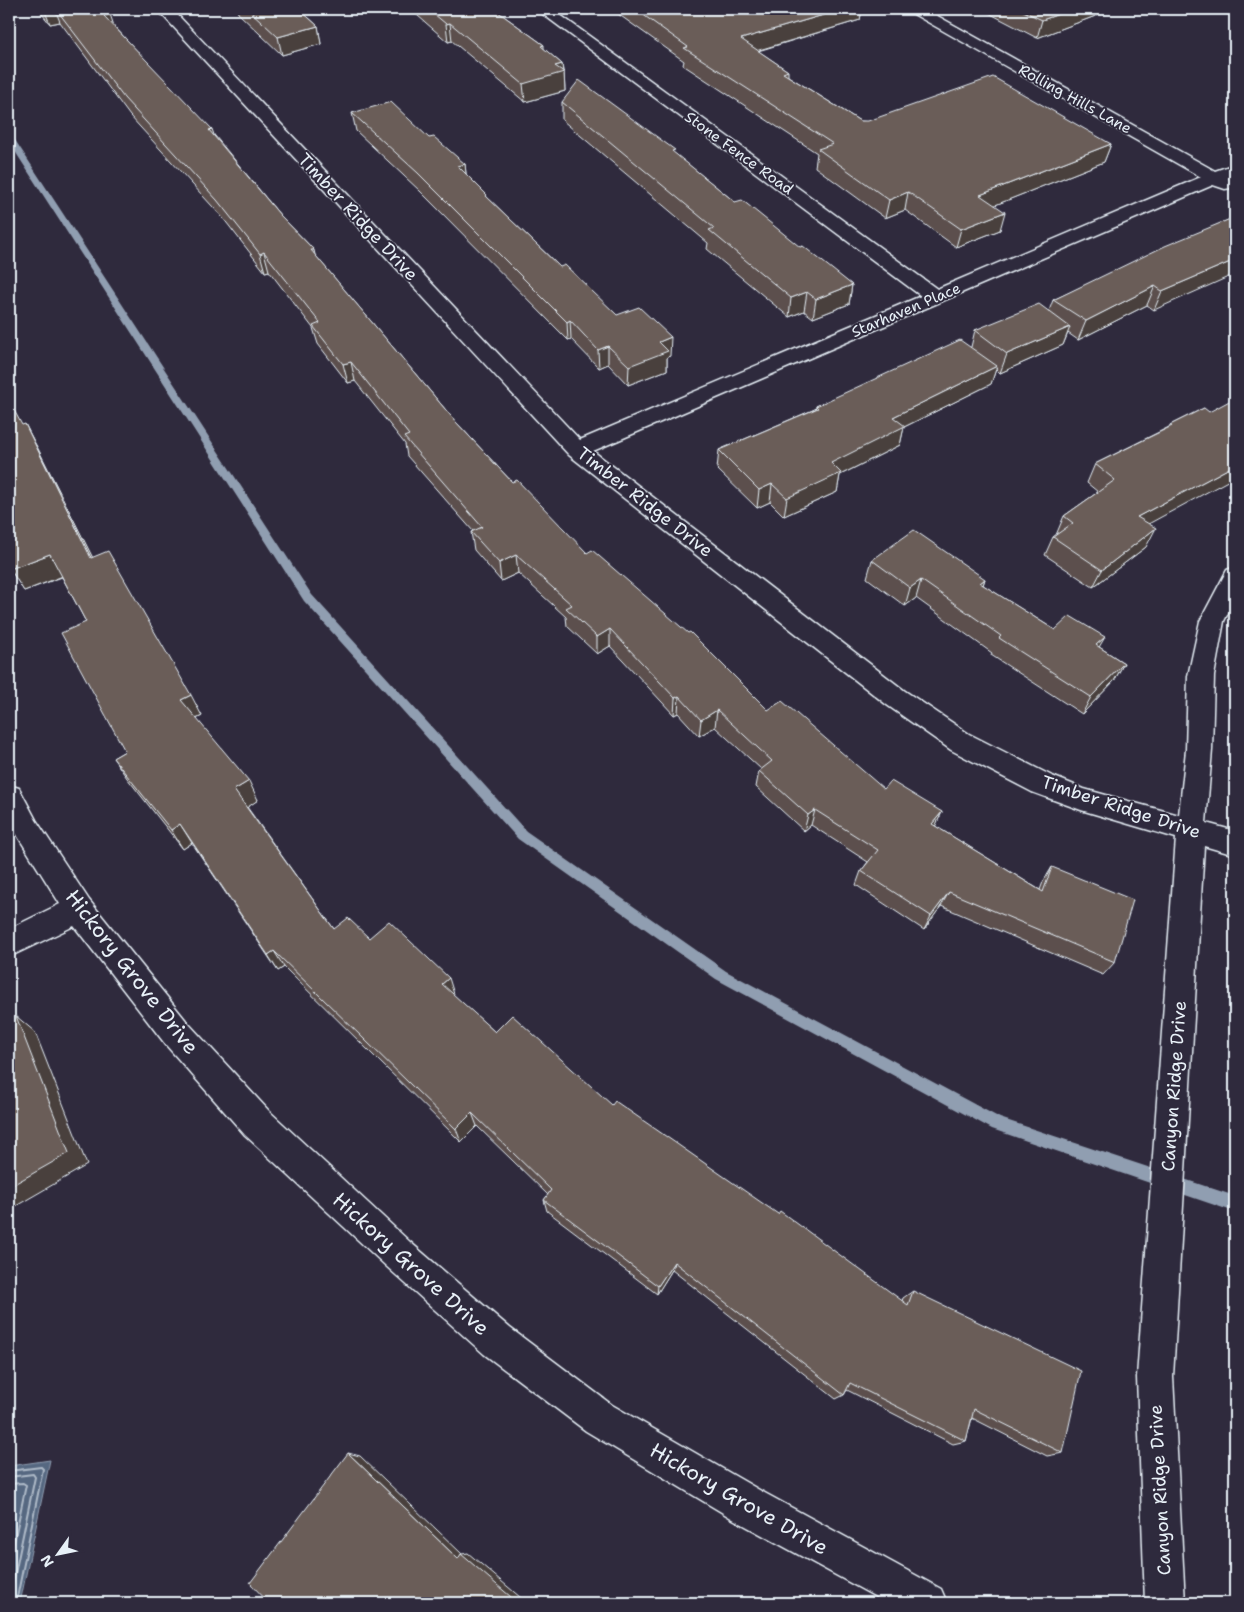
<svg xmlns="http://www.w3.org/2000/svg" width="1244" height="1612" viewBox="0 0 1244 1612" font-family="'Shantell Sans',sans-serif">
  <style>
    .water { fill: #566781; stroke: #909eb1 }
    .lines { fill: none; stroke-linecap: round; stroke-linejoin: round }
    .shore { stroke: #aebac8; stroke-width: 2 }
    .stream { fill: #909eb1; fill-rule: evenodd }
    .street-casing { stroke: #e8f1f8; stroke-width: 3 }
    .street { fill: #2f2a3d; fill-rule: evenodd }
    .wall { fill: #5b504d; stroke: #e8f1f8 }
    .shaded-wall { fill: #4a413e; stroke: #e8f1f8 }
    .building { fill: #6a5d59; stroke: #e8f1f8 }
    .labels { text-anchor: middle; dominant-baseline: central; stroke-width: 4; stroke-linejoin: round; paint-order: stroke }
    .far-street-label { font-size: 15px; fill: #e8f1f8; stroke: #2f2a3d }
    .street-label { font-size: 18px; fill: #e8f1f8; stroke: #2f2a3d }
    .near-street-label { font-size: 21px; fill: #e8f1f8; stroke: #2f2a3d }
  </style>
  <rect width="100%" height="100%" fill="#2f2a3d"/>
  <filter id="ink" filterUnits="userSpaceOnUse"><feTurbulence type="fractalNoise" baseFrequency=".02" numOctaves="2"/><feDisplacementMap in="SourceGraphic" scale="10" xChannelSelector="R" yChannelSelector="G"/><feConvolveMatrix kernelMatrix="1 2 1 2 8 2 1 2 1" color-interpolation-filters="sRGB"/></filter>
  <g filter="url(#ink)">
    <path class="water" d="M 50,1460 L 20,1603 L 9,1603 L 9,1466 Z"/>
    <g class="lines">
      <path class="shore" d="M 9,1471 L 41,1467 L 43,1469 L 16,1603
        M 9,1477 L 33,1474 L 35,1477 L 9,1603
        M 9,1484 L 23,1483 L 26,1485 L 9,1566"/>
      <path class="stream" d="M 9,135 L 13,137 L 312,595 L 526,831 L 726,971 L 1000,1118 L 1235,1196 L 1235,1212 L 992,1129 L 716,979 L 518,839 L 304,601 L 9,142 Z"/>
      <g class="street-casing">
        <path id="street" d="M 157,9 L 172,9 L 580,440 L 921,296 L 536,9 L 552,9 L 937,289 L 1201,177 L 910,12 L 908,9 L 925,9 L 1215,171 L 1235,164 L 1235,175 L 1228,178 L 1234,184 L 1231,188 L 1225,189 L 1213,185 L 593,451 L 905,691 L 969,734 L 1052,776 L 1084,789 L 1179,815 L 1186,750 L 1188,676 L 1200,621 L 1227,570 L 1235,567 L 1235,599 L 1224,621 L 1214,676 L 1212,750 L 1206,823 L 1235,831 L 1235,855 L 1204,846 L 1173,1377 L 1185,1603 L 1145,1603 L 1137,1377 L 1176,838 L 1081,810 L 1032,792 L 951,750 L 887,705 L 569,455 Z
          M 9,785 L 19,788 L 36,820 L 89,900 L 188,1023 L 269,1111 L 410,1242 L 510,1328 L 612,1405 L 761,1491 L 941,1589 L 947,1603 L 887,1603 L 733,1519 L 586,1431 L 484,1354 L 386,1266 L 245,1135 L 166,1045 L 74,926 L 9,957 L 9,929 L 60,904 L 9,822 Z"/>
      </g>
      <use href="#street" class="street"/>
    </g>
    <path class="wall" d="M 38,9 L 105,9 L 114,26 L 215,136 L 280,215 L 314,250 L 315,255 L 456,422 L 512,482 L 587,553 L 768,710 L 884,789 L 942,812 L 935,826 L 1040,890 L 1043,882 L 1052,867 L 1115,962 L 1103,975 L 941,906 L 924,930 L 856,885 L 861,871 L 868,862 L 811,825 L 804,831 L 756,787 L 759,771 L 761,769 L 715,727 L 699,736 L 678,713 L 674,715 L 610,646 L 597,654 L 567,626 L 566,617 L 518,573 L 501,581 L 474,550 L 471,532 L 473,531 L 407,456 L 405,444 L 355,381 L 348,383 L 318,344 L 313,328 L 269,271 L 265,272 L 223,218 L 130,116 L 60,22 L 50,24 Z
      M 237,9 L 299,9 L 318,26 L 321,44 L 282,55 L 238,13 Z
      M 410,9 L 494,9 L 544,45 L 544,49 L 562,64 L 563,71 L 564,72 L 565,91 L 525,102 L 452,41 L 448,42 Z
      M 611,9 L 862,9 L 860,20 L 758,51 L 788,71 L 788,76 L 860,121 L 1111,144 L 1104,162 L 995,205 L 1000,230 L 956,247 L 905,210 L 885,218 L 815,167 L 817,153 L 683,65 L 684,61 Z
      M 981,9 L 1114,9 L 1037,38 Z
      M 562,102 L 675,154 L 735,202 L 852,285 L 849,304 L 813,318 L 804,311 L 789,317 L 707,249 L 708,243 L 562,120 Z
      M 352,113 L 429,138 L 465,164 L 466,174 L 488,198 L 560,267 L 617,315 L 670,356 L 667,357 L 667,370 L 628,385 L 608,364 L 599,368 L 571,339 L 568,340 L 420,191 L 356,131 Z
      M 1235,217 L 1154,310 L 1147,305 L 1078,340 L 1068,333 L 1063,345 L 1000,373 L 996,369 L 991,384 L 904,427 L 900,445 L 840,475 L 837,492 L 784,516 L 770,502 L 757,508 L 717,469 L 719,450 L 815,409 L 816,406 L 971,347 L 975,330 L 1049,311 L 1053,300 Z
      M 1204,408 L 1148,524 L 1146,547 L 1093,587 L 1045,555 L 1053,537 L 1056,535 L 1064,516 L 1098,492 L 1087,483 L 1095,464 L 1169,427 L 1170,425 Z
      M 22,425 L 37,447 L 92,557 L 202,716 L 196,719 L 258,800 L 247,807 L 334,929 L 369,938 L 454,994 L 453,995 L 495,1032 L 612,1105 L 902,1301 L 903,1298 L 913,1291 L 1063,1453 L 1047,1456 L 972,1418 L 966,1441 L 953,1444 L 847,1390 L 844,1395 L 836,1399 L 672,1270 L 657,1294 L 547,1211 L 544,1200 L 548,1195 L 477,1126 L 461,1142 L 284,967 L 278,971 L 192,843 L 183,849 L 127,778 L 113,758 L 125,751 L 86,622 L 62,577 L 24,591 L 10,569 Z
      M 872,560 L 985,579 L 983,585 L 1055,630 L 1099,647 L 1124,663 L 1114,681 L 1082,714 L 991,655 L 992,653 L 916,598 L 905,606 L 867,578 Z"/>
    <path class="shaded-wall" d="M 44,9 L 55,9 L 60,22 L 50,24 Z
      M 844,9 L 862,9 L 860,20 L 739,56 L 741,39 Z
      M 1073,9 L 1114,9 L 1037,38 L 1042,20 Z
      M 110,14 L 116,32 L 104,16 Z
      M 450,23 L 452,41 L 448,42 L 446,24 Z
      M 318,26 L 321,44 L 282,55 L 278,37 Z
      M 562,64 L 563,73 L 564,72 L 565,91 L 525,102 L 523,84 L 555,66 Z
      M 212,129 L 218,147 L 209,130 Z
      M 1111,144 L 1104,162 L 975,213 L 980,195 Z
      M 465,164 L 467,183 L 458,166 Z
      M 908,192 L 905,210 L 885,218 L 889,200 Z
      M 1005,212 L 1000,230 L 956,247 L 961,229 Z
      M 264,252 L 269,271 L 265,272 L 260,254 Z
      M 1235,260 L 1235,274 L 1154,310 L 1162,291 Z
      M 852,285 L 849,304 L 813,318 L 816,299 Z
      M 1155,286 L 1147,305 L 1078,340 L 1086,321 Z
      M 807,292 L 804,311 L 789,317 L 791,298 Z
      M 570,320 L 571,339 L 568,340 L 567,322 Z
      M 1070,327 L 1063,345 L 1000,373 L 1007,354 Z
      M 671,337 L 670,356 L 667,357 L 667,370 L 628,385 L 629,366 L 659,342 Z
      M 608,346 L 608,364 L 599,368 L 598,350 Z
      M 351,362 L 355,381 L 348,383 L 343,364 Z
      M 997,366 L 991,384 L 904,427 L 900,445 L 840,475 L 837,492 L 784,516 L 787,498 L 831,463 L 893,417 Z
      M 25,424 L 37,447 L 104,580 L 91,558 Z
      M 1235,465 L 1235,477 L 1128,535 L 1137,517 Z
      M 772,484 L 770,502 L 757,508 L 759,490 Z
      M 1156,528 L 1146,547 L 1093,587 L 1102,570 Z
      M 50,554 L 63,576 L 24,591 L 10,569 Z
      M 516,555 L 518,573 L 501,581 L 499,563 Z
      M 985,579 L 979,596 L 980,583 Z
      M 921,580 L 916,598 L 905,606 L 910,588 Z
      M 610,629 L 610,646 L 597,654 L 597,637 Z
      M 1105,637 L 1095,654 L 1096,645 Z
      M 1124,663 L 1114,681 L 1082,714 L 1091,697 Z
      M 191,695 L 202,716 L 192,721 L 181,700 Z
      M 679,696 L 678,713 L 674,715 L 675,698 Z
      M 717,710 L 715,727 L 699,736 L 701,720 Z
      M 249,781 L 258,800 L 245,809 L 234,790 Z
      M 815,810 L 811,825 L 804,831 L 808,815 Z
      M 942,812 L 935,827 L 932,824 Z
      M 180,824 L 192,843 L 183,849 L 171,830 Z
      M 949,892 L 941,906 L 924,930 L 931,916 Z
      M 274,951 L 284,967 L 278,971 L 268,955 Z
      M 449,978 L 454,994 L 447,1000 L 442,984 Z
      M 16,1016 L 35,1032 L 87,1165 L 9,1210 L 9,1187 Z
      M 472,1113 L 477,1126 L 461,1142 L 456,1129 Z
      M 674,1262 L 672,1270 L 657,1294 L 658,1286 Z
      M 348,1453 L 360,1456 L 462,1554 L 468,1553 L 527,1603 L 518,1603 L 458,1559 Z"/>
    <path class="building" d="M 56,9 L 105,9 L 110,14 L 104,16 L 212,129 L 209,130 L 280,215 L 314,250 L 311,250 L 456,422 L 512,482 L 517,480 L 587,553 L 592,550 L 688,633 L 690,632 L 768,710 L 782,701 L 884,789 L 891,781 L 942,812 L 932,824 L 1043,892 L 1052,867 L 1133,900 L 1115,962 L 949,892 L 931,916 L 861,871 L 878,850 L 815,810 L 808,815 L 759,771 L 772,761 L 717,710 L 701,720 L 679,696 L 675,698 L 610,629 L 597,637 L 566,608 L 572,605 L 516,555 L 499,563 L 471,532 L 482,527 L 404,437 L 409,435 L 351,362 L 343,364 L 313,326 L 320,323 L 264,252 L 260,254 L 217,200 L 124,98 Z
      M 248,9 L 299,9 L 318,26 L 278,37 Z
      M 428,9 L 494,9 L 544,45 L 541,46 L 562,64 L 555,66 L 564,72 L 523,84 L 450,23 L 446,24 Z
      M 635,9 L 844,9 L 741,39 L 788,71 L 783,73 L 860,121 L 868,121 L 993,77 L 1111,144 L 980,195 L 1005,212 L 961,229 L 908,192 L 889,200 L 818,149 L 833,144 L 684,48 L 688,47 Z
      M 1019,9 L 1073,9 L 1042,20 Z
      M 579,80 L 675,150 L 672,151 L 735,202 L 742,200 L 800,247 L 803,246 L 852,285 L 816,299 L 807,292 L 791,298 L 709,230 L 714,228 L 562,102 Z
      M 391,102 L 429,138 L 434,137 L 465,164 L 458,166 L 487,195 L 486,196 L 560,267 L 565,265 L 617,315 L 639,307 L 671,337 L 659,342 L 668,351 L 629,366 L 608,346 L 598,350 L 570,320 L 567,322 L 418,173 L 352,113 Z
      M 1235,217 L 1235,260 L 1162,291 L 1155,286 L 1086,321 L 1053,300 L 1165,246 Z
      M 1039,304 L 1070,327 L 1007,354 L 975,330 Z
      M 960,340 L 997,366 L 893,417 L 905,426 L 831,463 L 841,473 L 787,498 L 772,484 L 759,490 L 719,450 L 818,408 L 816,406 Z
      M 1235,398 L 1235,465 L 1137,517 L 1156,528 L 1102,570 L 1053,537 L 1073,523 L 1064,516 L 1115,480 L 1095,464 L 1172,426 L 1170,425 L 1204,408 L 1209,412 Z
      M 9,401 L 22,425 L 25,424 L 91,558 L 108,551 L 191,695 L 181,700 L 249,781 L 234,790 L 334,929 L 348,918 L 369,938 L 389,921 L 449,978 L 442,984 L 495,1032 L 512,1015 L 612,1105 L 615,1101 L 778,1214 L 780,1211 L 908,1305 L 913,1291 L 1081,1371 L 1063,1453 L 974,1409 L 966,1441 L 850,1383 L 844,1395 L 674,1262 L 658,1286 L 544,1200 L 551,1190 L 472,1113 L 456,1129 L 274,951 L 268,955 L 180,824 L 171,830 L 113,758 L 125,751 L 61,633 L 86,622 L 50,554 L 10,569 L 9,567 Z
      M 914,530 L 985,579 L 980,583 L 1055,630 L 1070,616 L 1105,637 L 1096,645 L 1124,663 L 1091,697 L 999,638 L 1001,636 L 921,580 L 910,588 L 872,560 Z
      M 16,1016 L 69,1153 L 9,1187 L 9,1020 Z
      M 348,1453 L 458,1559 L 461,1554 L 518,1603 L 269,1603 L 250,1583 Z"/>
  </g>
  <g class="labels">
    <g class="far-street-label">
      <text transform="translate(1075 99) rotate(29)">Rolling Hills Lane</text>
      <text transform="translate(739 153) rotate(36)">Stone Fence Road</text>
      <text transform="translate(906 310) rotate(-23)">Starhaven Place</text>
    </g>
    <g class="street-label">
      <text transform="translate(358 217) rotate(47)">Timber Ridge Drive</text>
      <text transform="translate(645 502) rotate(38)">Timber Ridge Drive</text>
      <text transform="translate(1121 807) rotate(18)">Timber Ridge Drive</text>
      <text transform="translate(1174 1086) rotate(-86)">Canyon Ridge Drive</text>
      <text transform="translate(1160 1490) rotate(-93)">Canyon Ridge Drive</text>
    </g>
    <g class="near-street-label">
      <text transform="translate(132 972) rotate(52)">Hickory Grove Drive</text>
      <text transform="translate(411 1264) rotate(42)">Hickory Grove Drive</text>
      <text transform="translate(739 1499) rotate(30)">Hickory Grove Drive</text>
    </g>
  </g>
  <rect width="1244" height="1612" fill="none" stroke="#2f2a3d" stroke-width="30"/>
  <rect x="15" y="15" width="1214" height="1582" fill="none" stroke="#e8f1f8" stroke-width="2" filter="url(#ink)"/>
  <g transform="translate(58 1554) rotate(237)" stroke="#2f2a3d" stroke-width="4" paint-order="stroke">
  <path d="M0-4L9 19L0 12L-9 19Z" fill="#e8f1f8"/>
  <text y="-8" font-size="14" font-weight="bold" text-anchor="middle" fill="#e8f1f8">N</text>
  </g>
</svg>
